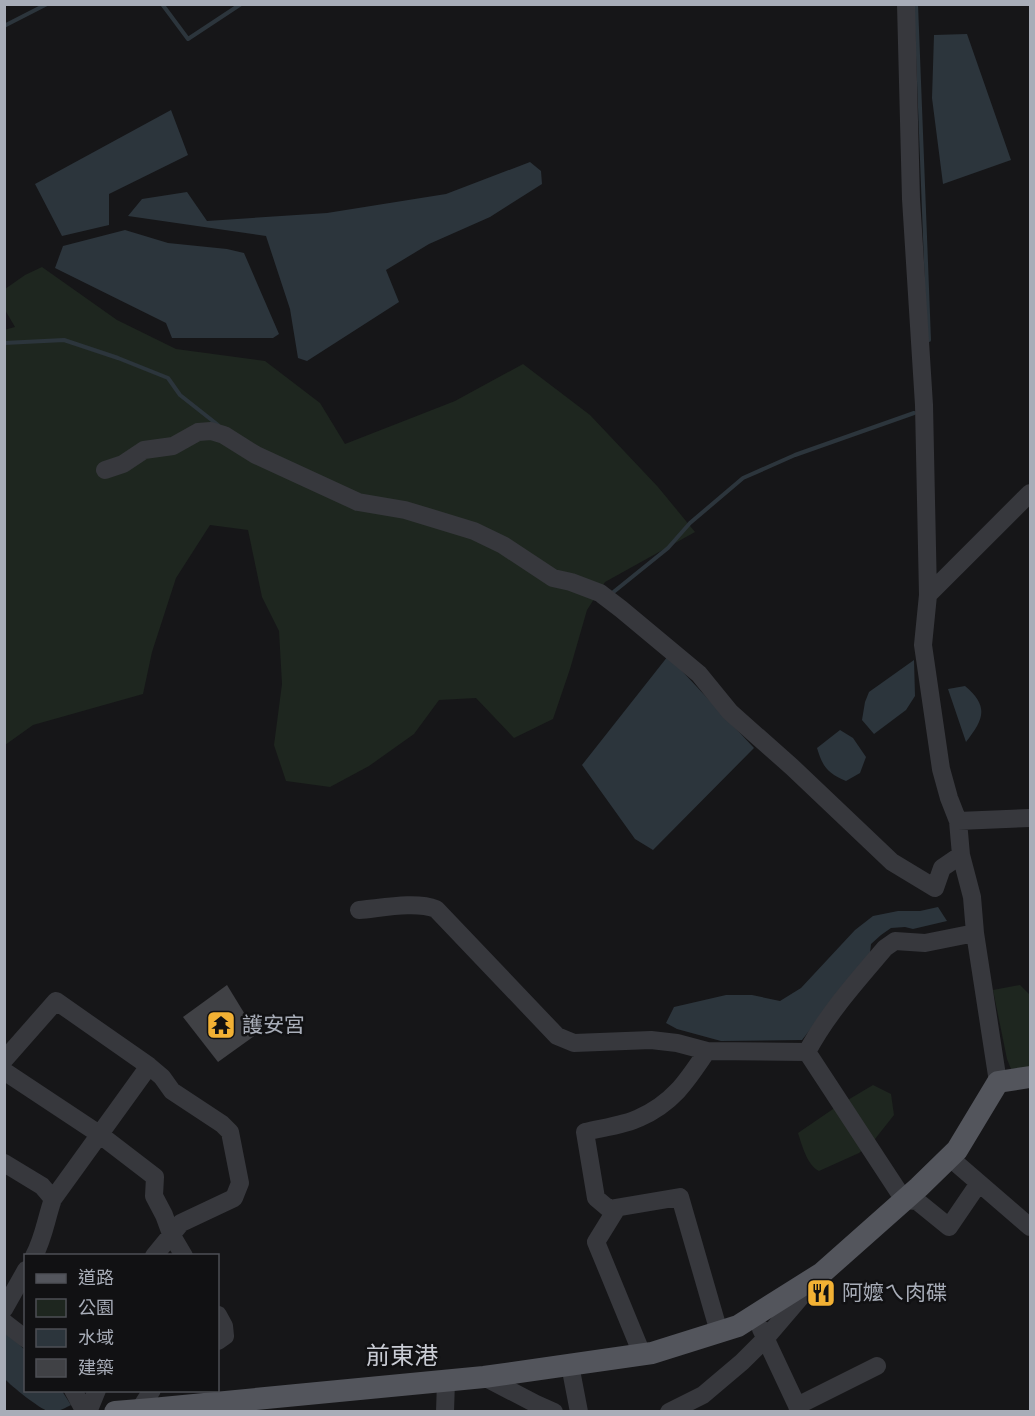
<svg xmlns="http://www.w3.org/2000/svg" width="1035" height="1416" viewBox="0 0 1035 1416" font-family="'Fira Sans','Noto Sans TC',sans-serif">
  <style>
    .green { fill: #1e261f }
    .water { fill: #2c353c }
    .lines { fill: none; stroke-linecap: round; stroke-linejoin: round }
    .stream { stroke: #2c353c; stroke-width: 4 }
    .building { fill: #404145 }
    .minor { stroke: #37383d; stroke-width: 18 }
    .major { stroke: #53555c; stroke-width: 22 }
    .labels { text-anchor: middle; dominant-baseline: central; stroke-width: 5; stroke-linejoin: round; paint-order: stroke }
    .poi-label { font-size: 21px; fill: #a8adb8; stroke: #111113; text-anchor: start }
    .quarter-label { font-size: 24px; fill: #c9ccd4; stroke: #111113 }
  </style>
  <rect width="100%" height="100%" fill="#161618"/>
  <path class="green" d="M 42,267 L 117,320 L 176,349 L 265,361 L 320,403 L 345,444 L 455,401 L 523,364 L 590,415 L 658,487 L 695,532 L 605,582 L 587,610 L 570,669 L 553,719 L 514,738 L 476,698 L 439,700 L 414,734 L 369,766 L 330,787 L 286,781 L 274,745 L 282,684 L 279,631 L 262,597 L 248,530 L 210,525 L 176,578 L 152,652 L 143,694 L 33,725 L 5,745 L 4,330 L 15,327 L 5,310 L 5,289 L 25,275 Z
    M 1020,985 L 1030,995 L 1030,1067 L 1011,1069 L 1007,1059 L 993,990 Z
    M 873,1085 L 891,1094 L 894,1115 L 875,1139 L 859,1153 L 819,1171 C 807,1165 802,1145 798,1133 L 836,1107 Z"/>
  <path class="water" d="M 967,34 L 1011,160 L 943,184 L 932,98 L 934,35 Z
    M 171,110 L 188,155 L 109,194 L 109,225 L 62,236 L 35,184 Z
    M 530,162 L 541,171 L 542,184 L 490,217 L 429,244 L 386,270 L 399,302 L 307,361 L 298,358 L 290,309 L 266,236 L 128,216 L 142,199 L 187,192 L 207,221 L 327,213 L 446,194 Z
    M 125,230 L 168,243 L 227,249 L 244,253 L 279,334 L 273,338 L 172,338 L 166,323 L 55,268 L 63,246 Z
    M 668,656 L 754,748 L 653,850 L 635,839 L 582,765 Z
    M 914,660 L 915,696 L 906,710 L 874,734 L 862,720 L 865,702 L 869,692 Z
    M 965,686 C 990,707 983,720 966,742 L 948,689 Z
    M 840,730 L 853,738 L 866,757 L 860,773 L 846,781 C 828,773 823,768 817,748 Z
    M 938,907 L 947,921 L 913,929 L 905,927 L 891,928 L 881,935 L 871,944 L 870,953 L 802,1040 L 721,1041 L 677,1029 L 666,1023 L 674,1007 L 726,995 L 752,995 L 780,1001 L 801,988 L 855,930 L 873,916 L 898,911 L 920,911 Z
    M 4,1330 L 25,1350 L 26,1390 L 62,1391 L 71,1405 C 65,1408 55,1414 48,1411 C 40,1409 11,1386 5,1379 Z"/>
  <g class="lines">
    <path class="stream" d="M 162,4 L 188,39 L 241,4
      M 916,4 L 929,340
      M 4,26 L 47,4
      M 4,343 L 64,340 L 118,358 L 168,378 L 180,395 L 218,425
      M 611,594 L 668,548 L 690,523 L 743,478 L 795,455 L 914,413"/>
  </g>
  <path class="building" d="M 227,985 L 257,1034 L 218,1062 L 183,1017 Z"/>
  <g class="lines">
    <path class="minor" d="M 906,4 L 911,199 L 924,405 L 928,595 L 923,645 L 941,769 L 949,798 L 958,821 L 961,855 L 972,897 L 975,933 L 998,1082
      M 105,470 L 123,464 L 144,450 L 173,446 L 198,432 L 211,431 L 224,435 L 256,455 L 358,502 L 405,510 L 474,531 L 503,545 L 553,578 L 571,582 L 600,593 L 621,609 L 699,674 L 730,712 L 792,767 L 892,862 L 935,888 L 942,868 L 961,855
      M 928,595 L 1030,493
      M 958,821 L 1030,818
      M 359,910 C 382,908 416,901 436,909 L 557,1036 L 574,1043 L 651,1040 L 677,1043 L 707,1051 L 807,1052
      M 975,933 L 925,943 L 895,941 L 885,948 C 857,981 827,1014 807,1052 L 904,1200 L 917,1201 L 949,1227 L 979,1183
      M 707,1051 C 687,1081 673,1103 639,1118 C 625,1125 601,1128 585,1132 L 596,1198 L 609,1209 L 680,1197 L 719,1332
      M 4,1060 L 56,1001 L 149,1066 L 162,1077 L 172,1091 L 222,1124 L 230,1132 L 240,1183 L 234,1198 L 181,1223 L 154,1256
      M 4,1071 L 99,1134 L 155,1177 L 154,1196 L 164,1215 L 171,1234 L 184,1256
      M 949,1157 L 1030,1227
      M 4,1163 L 42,1186 L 53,1199
      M 617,1208 L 596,1242 L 642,1354
      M 34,1256 C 44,1237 46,1219 53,1199 L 149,1066
      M 4,1309 L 26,1270
      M 218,1315 L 224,1326 L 225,1336 L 218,1341
      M 4,1322 L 26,1339
      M 761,1329 L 800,1412
      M 570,1365 L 579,1412
      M 484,1377 L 536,1404 L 554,1412
      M 73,1390 L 85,1412
      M 797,1406 L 877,1366
      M 88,1412 L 97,1390
      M 138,1412 L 152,1390
      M 445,1412 L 446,1381
      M 669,1412 L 703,1395 L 742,1362 L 765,1339 L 812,1284"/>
    <path class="major" d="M 115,1412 L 152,1409 L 484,1377 L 652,1353 L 738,1326 L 822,1273 L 919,1187 L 957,1150 L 998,1082 L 1030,1077"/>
  </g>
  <defs>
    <g id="temple-square" transform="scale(1.5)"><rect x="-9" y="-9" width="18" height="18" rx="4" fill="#f2b134" stroke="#111113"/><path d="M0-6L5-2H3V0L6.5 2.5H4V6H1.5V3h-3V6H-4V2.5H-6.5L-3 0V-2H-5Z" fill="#111"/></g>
    <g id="restaurant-square" transform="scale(1.5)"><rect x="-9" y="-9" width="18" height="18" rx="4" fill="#f2b134" stroke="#111113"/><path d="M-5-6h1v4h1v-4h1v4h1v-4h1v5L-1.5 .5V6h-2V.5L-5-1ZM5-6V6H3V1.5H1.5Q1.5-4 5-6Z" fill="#111"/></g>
  </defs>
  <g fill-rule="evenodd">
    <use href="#temple-square" x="221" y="1025"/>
    <use href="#restaurant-square" x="821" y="1293"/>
  </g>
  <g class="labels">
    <g class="poi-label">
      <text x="242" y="1025">護安宮</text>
      <text x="842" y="1293">阿嬤ㄟ肉碟</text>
    </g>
    <g class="quarter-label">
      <text x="402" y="1356">前東港</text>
    </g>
  </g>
  <rect width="1035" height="1416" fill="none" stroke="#a8adb8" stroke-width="12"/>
  <rect x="24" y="1254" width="195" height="138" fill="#111113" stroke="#4d4f55" stroke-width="1.5"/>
  <rect x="36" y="1274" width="30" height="9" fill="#53555c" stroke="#4d4f55" stroke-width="1.5"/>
  <text x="78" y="1284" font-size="18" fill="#a8adb8">道路</text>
  <rect x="36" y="1299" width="30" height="18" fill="#1e261f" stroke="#4d4f55" stroke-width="1.5"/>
  <text x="78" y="1314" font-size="18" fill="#a8adb8">公園</text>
  <rect x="36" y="1329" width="30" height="18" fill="#2c353c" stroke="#4d4f55" stroke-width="1.5"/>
  <text x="78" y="1344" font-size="18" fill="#a8adb8">水域</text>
  <rect x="36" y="1359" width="30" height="18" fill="#404145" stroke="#4d4f55" stroke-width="1.5"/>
  <text x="78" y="1374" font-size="18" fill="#a8adb8">建築</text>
</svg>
